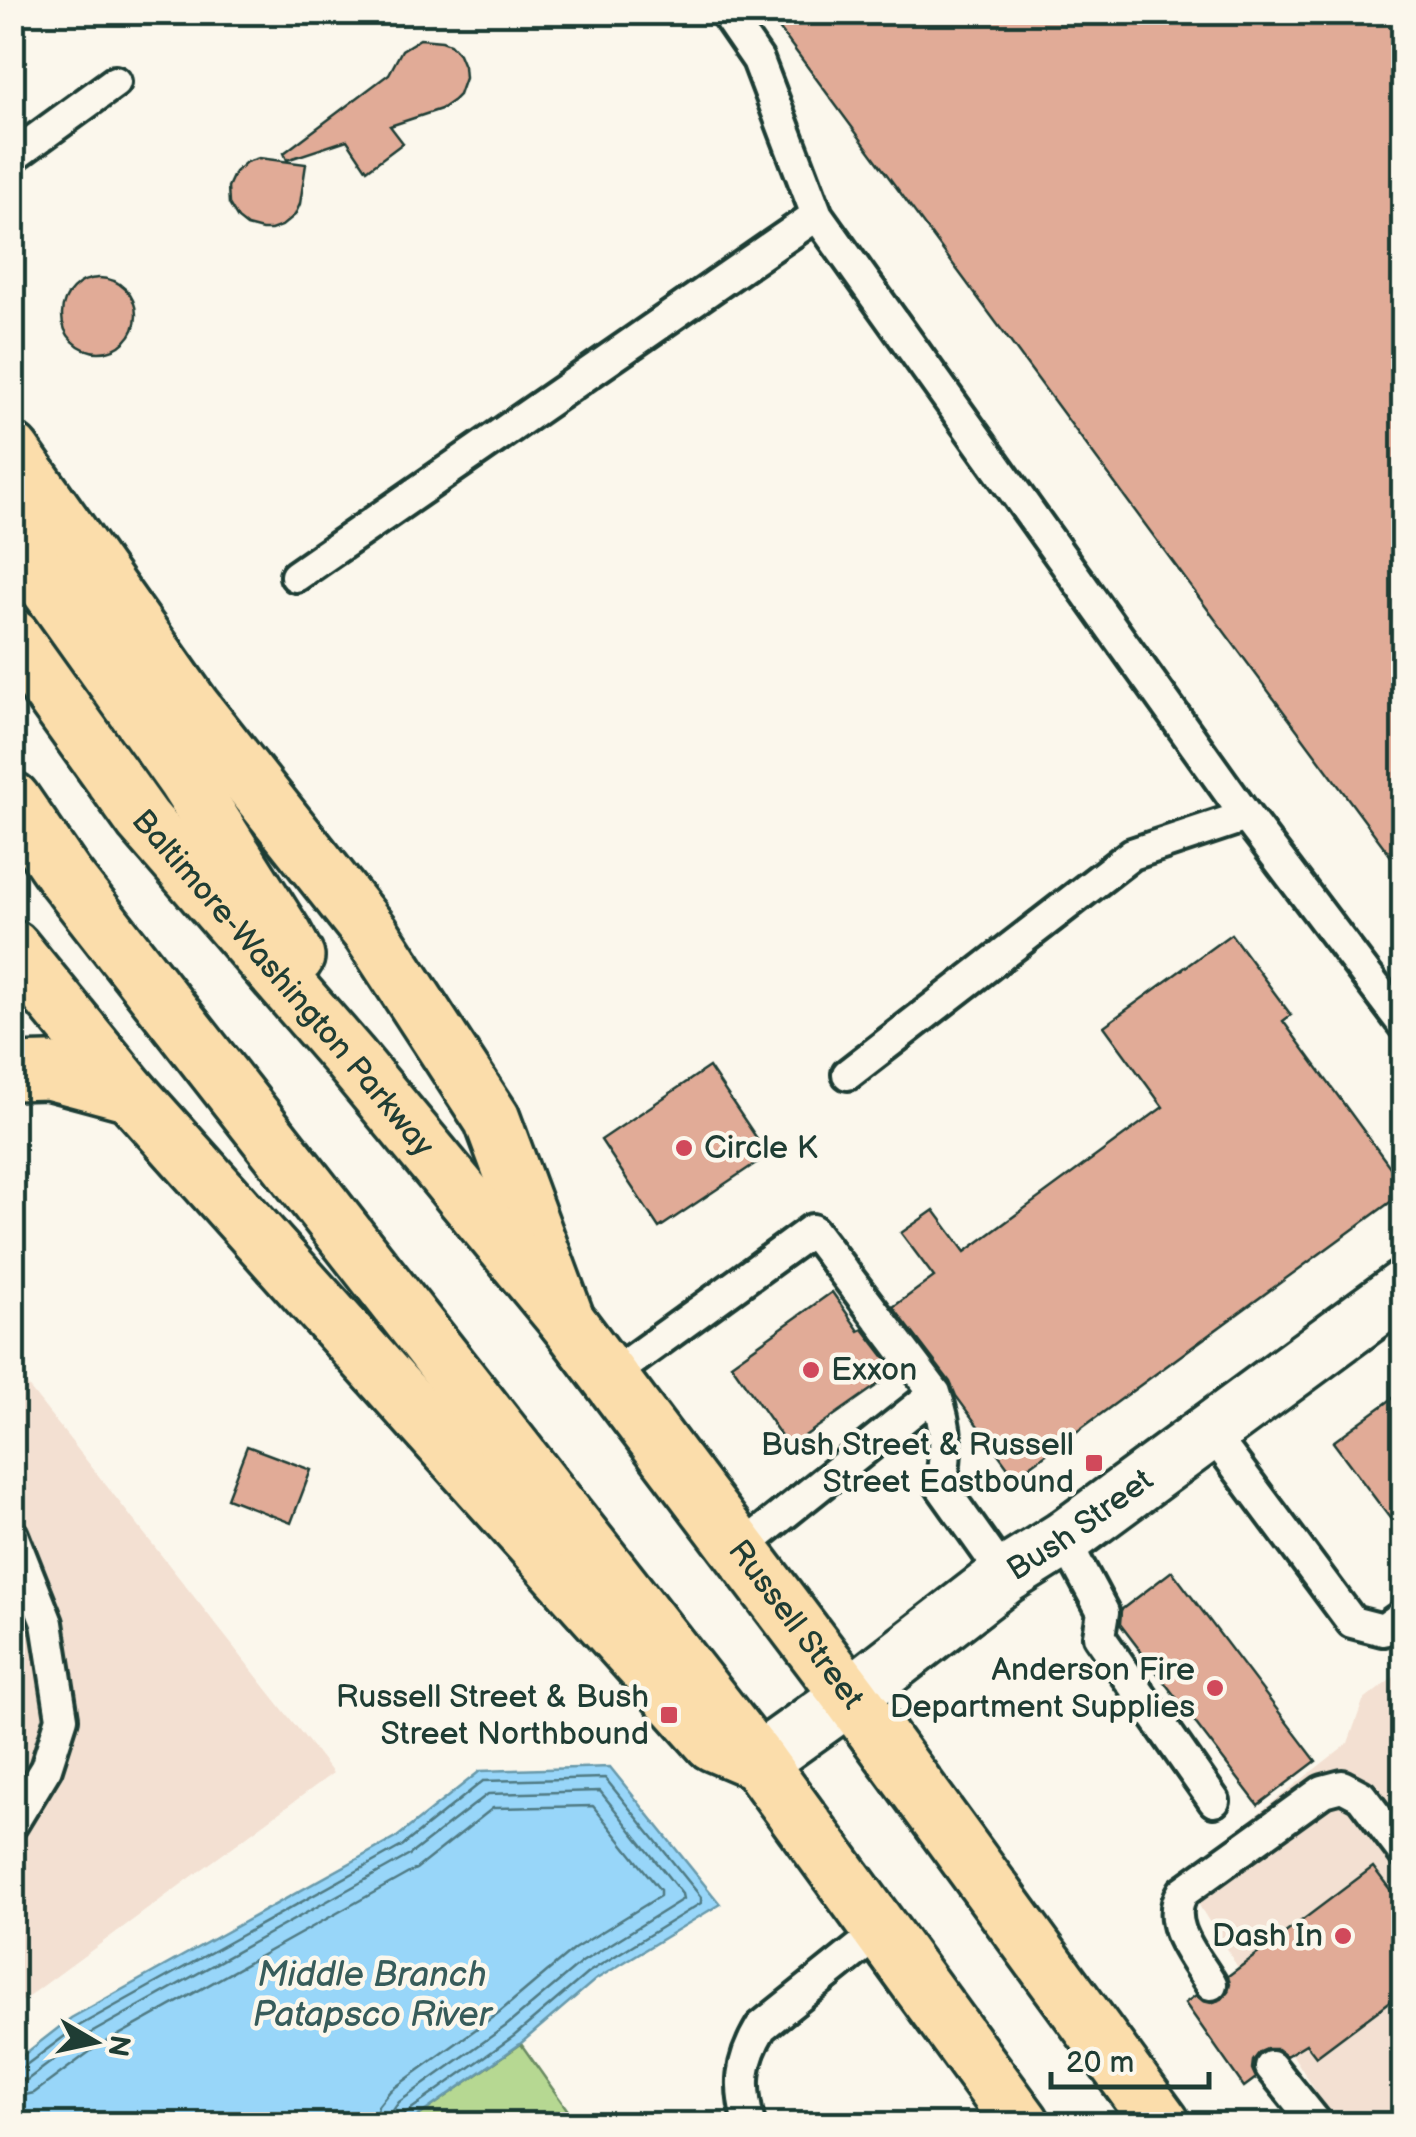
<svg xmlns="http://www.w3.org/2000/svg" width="1416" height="2137" viewBox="0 0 1416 2137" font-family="'Balsamiq Sans',sans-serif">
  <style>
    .built { fill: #f3e0d2 }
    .green { fill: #b6d892; stroke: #6a8a63; stroke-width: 2.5 }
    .water { fill: #98d6f9; stroke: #6899aa; stroke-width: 2.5 }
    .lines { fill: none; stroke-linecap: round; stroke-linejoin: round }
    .shore { stroke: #4f7a83; stroke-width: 2.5 }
    .building { fill: #e1ab97; stroke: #1f3d34; stroke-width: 2.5 }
    .service-casing { stroke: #1f3d34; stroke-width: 38 }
    .tertiary-casing { stroke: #1f3d34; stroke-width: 62 }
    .primary-casing { stroke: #1f3d34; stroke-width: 62 }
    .motorway-casing { stroke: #1f3d34; stroke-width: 62 }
    .service { stroke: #fbf7ec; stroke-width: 30 }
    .tertiary { stroke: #fbf7ec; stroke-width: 55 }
    .primary { stroke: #fbddab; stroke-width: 55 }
    .motorway { stroke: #fbddab; stroke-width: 55 }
    .poi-dot { fill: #d1495b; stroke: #fbf7ec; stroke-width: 4 }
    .labels { text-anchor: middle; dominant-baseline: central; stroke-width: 9; stroke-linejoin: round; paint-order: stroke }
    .street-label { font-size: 32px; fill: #1f3d34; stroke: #fbf7ec }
    .poi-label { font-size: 32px; fill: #1f3d34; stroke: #fbf7ec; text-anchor: end }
    .water-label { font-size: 35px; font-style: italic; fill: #375c5b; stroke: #fbf7ec }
  </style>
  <rect width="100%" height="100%" fill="#fbf7ec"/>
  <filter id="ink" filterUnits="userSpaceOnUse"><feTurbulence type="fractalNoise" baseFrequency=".01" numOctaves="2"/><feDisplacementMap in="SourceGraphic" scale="20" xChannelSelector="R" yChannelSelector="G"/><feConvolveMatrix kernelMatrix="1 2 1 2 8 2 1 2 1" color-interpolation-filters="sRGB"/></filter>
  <g filter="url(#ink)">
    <path class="built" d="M 12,1366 L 333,1773 L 13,2008 L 12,2008 Z
      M 1403,1670 L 1403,2124 L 1336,2124 L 1180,1875 L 1348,1743 L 1363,1701 Z"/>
    <path class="green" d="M 521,2044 L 569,2112 L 552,2124 L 407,2124 Z"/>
    <path class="water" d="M 610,1767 L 720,1904 L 595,1980 L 520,2044 L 407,2124 L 13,2124 L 13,2063 L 71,2018 L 397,1837 L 480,1771 Z"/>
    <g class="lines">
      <path class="shore" d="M 12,2070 L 22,2068 L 77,2027 L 402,1846 L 483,1781 L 605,1778 L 701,1897 L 701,1903 L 589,1972 L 514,2036 L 407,2112 L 403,2118 L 403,2124
        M 12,2083 L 27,2080 L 84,2037 L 408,1856 L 488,1794 L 600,1791 L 682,1894 L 683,1899 L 582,1962 L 506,2026 L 399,2102 L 392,2112 L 390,2124
        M 12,2098 L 34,2093 L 92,2050 L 416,1869 L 493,1808 L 593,1806 L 660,1890 L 660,1896 L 574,1949 L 497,2014 L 390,2091 L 378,2106 L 375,2124"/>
    </g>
    <path class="building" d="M 767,12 L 1404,12 L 1404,874 L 1206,607 Z
      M 420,39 L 442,41 L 450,44 L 459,54 L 464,66 L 465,78 L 459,95 L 454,100 L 441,109 L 390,126 L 403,143 L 367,170 L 347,140 L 287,160 L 284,153 L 389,74 L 402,50 Z
      M 259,158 L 306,164 L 300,204 L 295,215 L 282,226 L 271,230 L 262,230 L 247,226 L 238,219 L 229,204 L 228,187 L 235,172 L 246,162 Z
      M62 315a37 37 0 1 1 74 0a37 37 0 1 1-74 0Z
      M 1231,934 L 1291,1015 L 1283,1021 L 1404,1186 L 1404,1192 L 1015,1477 L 956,1396 L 950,1382 L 893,1307 L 934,1277 L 901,1233 L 934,1210 L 965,1252 L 1163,1107 L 1104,1026 Z
      M 709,1067 L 768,1155 L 659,1228 L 601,1140 Z
      M 832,1292 L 859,1331 L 863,1329 L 896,1372 L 789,1447 L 731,1364 Z
      M 1404,1390 L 1404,1537 L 1333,1442 Z
      M 247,1446 L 311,1470 L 291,1523 L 227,1498 Z
      M 1172,1571 L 1316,1761 L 1258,1805 L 1120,1624 L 1121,1610 Z
      M 1373,1867 L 1404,1908 L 1404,1991 L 1316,2057 L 1306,2044 L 1286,2056 L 1277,2049 L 1267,2049 L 1260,2052 L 1253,2061 L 1252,2069 L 1256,2078 L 1244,2087 L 1185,2003 L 1196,1995 L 1203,2001 L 1211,2003 L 1222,1999 L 1228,1992 L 1230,1984 L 1228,1976 Z"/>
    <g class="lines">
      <g class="service-casing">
        <path id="service" d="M 725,12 L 758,60 L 817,215 L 1246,816 L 1404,1025
          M 12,157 L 115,82
          M 296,576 L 817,215
          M 848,1074 L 1132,854 L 1246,816
          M 609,1377 L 812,1230 L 935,1393 C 948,1430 947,1448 941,1486 L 1005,1576
          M 1210,1431 L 1352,1622 L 1383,1630 L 1404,1615
          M 12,1535 L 47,1623 L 62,1718 L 46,1768 L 12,1824
          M 1064,1539 L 1103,1612 L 1099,1636 L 1214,1801
          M 739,1550 L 935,1393
          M 1211,1984 C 1195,1957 1163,1923 1183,1892 L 1323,1791 L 1342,1786 L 1361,1796 L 1404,1853
          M 1271,2067 L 1317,2124
          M 749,2124 C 739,2086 740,2062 761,2027 L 882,1930"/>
      </g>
      <g class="tertiary-casing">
        <g id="tertiary">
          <path id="s1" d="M 758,1762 L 850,1696 L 1005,1576 L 1064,1539 L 1404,1288"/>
        </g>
      </g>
      <g class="primary-casing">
        <g id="primary">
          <path id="s2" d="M 12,452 L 192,707 L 371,933 L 492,1119 L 567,1321 L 850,1696 L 1162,2124"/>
          <path d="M 12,1072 L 48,1071 L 130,1093 L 713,1743 L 758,1762 L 1022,2124"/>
        </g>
      </g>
      <g class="motorway-casing">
        <g id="motorway">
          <path d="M 12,536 L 185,779 L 284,935 L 296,957"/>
          <path id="s3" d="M 12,637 L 143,820 L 349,1057 L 567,1321"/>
          <path d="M 12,800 L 65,877 L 758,1762"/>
          <path d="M 12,948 L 130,1093"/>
        </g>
      </g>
      <use href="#service" class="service"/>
      <use href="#tertiary" class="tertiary"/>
      <use href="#primary" class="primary"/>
      <use href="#motorway" class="motorway"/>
    </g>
  </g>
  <g class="poi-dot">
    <circle cx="684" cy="1148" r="10"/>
    <circle cx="811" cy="1370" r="10"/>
    <rect x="1084" y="1453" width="20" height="20" rx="5"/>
    <circle cx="1215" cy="1688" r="10"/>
    <rect x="659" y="1705" width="20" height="20" rx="5"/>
    <circle cx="1343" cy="1936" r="10"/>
  </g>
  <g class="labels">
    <g class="street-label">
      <text stroke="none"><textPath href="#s3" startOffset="440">Baltimore-Washington Parkway</textPath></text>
      <text stroke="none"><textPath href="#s1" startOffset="400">Bush Street</textPath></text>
      <text stroke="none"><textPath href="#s2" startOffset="1418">Russell Street</textPath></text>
    </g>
    <g class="poi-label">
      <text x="704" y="1148" text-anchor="start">Circle K</text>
      <text x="831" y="1370" text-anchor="start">Exxon</text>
      <text x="1074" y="1445">Bush Street &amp; Russell<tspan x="1074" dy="37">Street Eastbound</tspan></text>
      <text x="1195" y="1670">Anderson Fire<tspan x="1195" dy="37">Department Supplies</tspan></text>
      <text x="649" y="1697">Russell Street &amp; Bush<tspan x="649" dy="37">Street Northbound</tspan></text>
      <text x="1323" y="1936">Dash In</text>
    </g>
    <g class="water-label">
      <text x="372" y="1975">Middle Branch<tspan x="372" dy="40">Patapsco River</tspan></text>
    </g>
  </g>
  <rect width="1416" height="2137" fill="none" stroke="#fbf7ec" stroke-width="50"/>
  <rect x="25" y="25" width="1366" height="2087" fill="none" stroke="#1f3d34" stroke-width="4" filter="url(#ink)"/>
  <g transform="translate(95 2042) rotate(99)" stroke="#fbf7ec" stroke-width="8" paint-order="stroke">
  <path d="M0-8L18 38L0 25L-18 38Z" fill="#1f3d34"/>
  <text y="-15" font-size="28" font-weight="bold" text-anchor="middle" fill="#1f3d34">N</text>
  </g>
  <path d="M1051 2072v15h158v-15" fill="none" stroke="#1f3d34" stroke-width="5"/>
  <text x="1066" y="2072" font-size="30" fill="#1f3d34" stroke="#fbf7ec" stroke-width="8" paint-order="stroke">20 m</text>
</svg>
